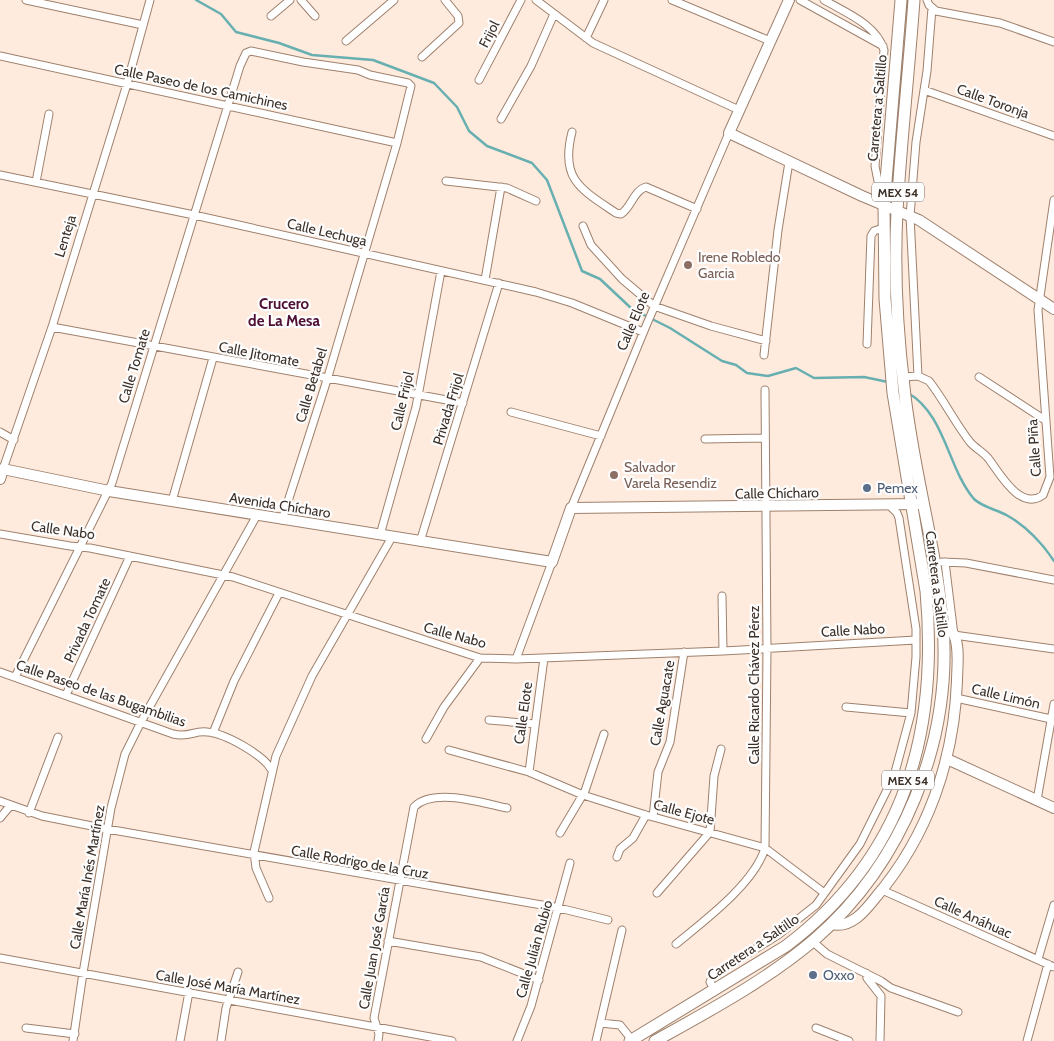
<svg xmlns="http://www.w3.org/2000/svg" width="1054" height="1041" viewBox="0 0 1054 1041" font-family="Cabin,sans-serif">
  <style>
    .lines { fill: none; stroke-linecap: round; stroke-linejoin: round }
    .stream { stroke: #67afb0; stroke-width: 2.5 }
    .street-casing { stroke: #9e816d; stroke-width: 9 }
    .secondary-casing { stroke: #9e816d; stroke-width: 12 }
    .primary-casing { stroke: #9e816d; stroke-width: 13 }
    .street { stroke: #fff; stroke-width: 7 }
    .secondary { stroke: #fff; stroke-width: 10 }
    .primary { stroke: #fff; stroke-width: 11 }
    .education-dot { fill: #8d6e63; stroke: #fdfdfd; stroke-width: 2 }
    .service-dot { fill: #5c6f8a; stroke: #fdfdfd; stroke-width: 2 }
    .labels { text-anchor: middle; dominant-baseline: central; stroke-width: 4.5; stroke-linejoin: round; paint-order: stroke }
    .shield { fill: #fdfdfd; stroke: #766e68; stroke-width: 1 }
    .shield-label { font-size: 12px; font-weight: bold; fill: #3c3028 }
    .street-label { font-size: 14px; fill: #3c3028; stroke: #fdfdfd }
    .education-label { font-size: 14px; fill: #785e54; stroke: #fdfdfd; text-anchor: start }
    .service-label { font-size: 14px; fill: #4e5e75; stroke: #fdfdfd; text-anchor: start }
    .neighbourhood-label { font-size: 15px; font-weight: bold; fill: #4d0f33; stroke: #fdfdfd }
  </style>
  <rect width="100%" height="100%" fill="#ffebde"/>
  <g class="lines">
    <path class="stream" d="M 196,0 L 221,14 L 236,32 L 279,43 L 312,55 L 373,60 L 434,83 L 457,107 L 469,131 L 487,146 L 532,163 L 547,180 L 582,271 L 600,279 L 632,309 L 670,328 L 722,361 L 736,365 L 747,373 L 768,376 L 796,368 L 814,378 L 864,377 L 888,382
      M 908,393 C 945,414 948,469 974,499 C 982,507 998,510 1008,516 C 1026,526 1043,544 1054,561"/>
    <g class="street-casing">
      <path id="street" d="M 26,0 L 143,25
        M 301,0 L 315,16
        M 536,0 L 593,43 L 739,110
        M 672,0 L 770,41
        M 800,0 L 883,46
        M 824,0 C 846,13 876,24 884,50 L 875,166 L 878,181 L 883,192
        M 927,0 L 929,5 L 936,11 L 1000,23 L 1054,42
        M 271,16 L 290,0
        M 586,38 L 604,0
        M 346,41 L 394,0
        M 0,56 L 397,143
        M 422,57 L 459,23 L 458,16 L 445,0
        M 479,80 L 521,0
        M 924,90 L 1054,136
        M 501,119 L 531,66 L 554,14
        M 572,132 C 560,179 580,189 616,213 L 621,214 C 631,208 634,190 646,187 L 697,209
        M 0,175 L 194,215 L 536,292 L 572,303 L 643,332
        M 446,181 L 507,188 L 536,201
        M 36,182 L 49,114
        M 583,226 L 591,245 L 622,279 L 654,306 L 711,326 L 766,341
        M 485,280 L 501,187
        M 52,327 L 463,403
        M 867,344 L 871,236 L 874,231 L 883,228
        M 764,355 L 778,230 L 789,162
        M 918,376 L 910,216 L 916,142 L 927,71 L 932,8
        M 903,377 L 918,376 L 929,381 C 944,400 955,423 970,442 C 975,448 983,452 988,458 C 999,472 1020,512 1043,495 L 1050,477 L 1038,310 L 1054,200
        M 979,377 L 1045,420
        M 511,412 L 601,436
        M 0,432 L 14,440
        M 705,439 L 765,438
        M 3,469 L 52,327 L 127,84 L 150,0
        M 172,501 L 213,358
        M 571,508 L 646,326 L 729,133
        M 0,534 L 70,546 L 90,548 L 233,577 L 480,658 L 516,659 L 723,651 L 916,640
        M 380,535 L 416,407 L 441,271
        M 420,542 L 499,283
        M 942,562 L 966,563 L 1054,580
        M 945,562 L 954,635 L 1054,649
        M 722,596 L 723,651
        M 516,659 L 552,562
        M 0,672 L 173,734 C 190,738 194,730 207,732 C 225,733 263,755 271,769
        M 15,677 L 112,483 L 240,66 L 246,53 L 251,51 L 303,62 L 358,70 L 370,75 L 408,83 L 411,86 L 397,143 L 327,380 L 282,520
        M 66,695 L 130,556
        M 956,698 L 1051,719
        M 846,707 L 911,713
        M 489,720 L 535,724
        M 213,733 L 234,681 L 279,593
        M 426,739 L 444,707 L 480,658
        M 449,750 L 529,772 L 583,795 L 646,815 L 765,848 L 823,892
        M 529,772 L 544,658
        M 1037,800 L 1054,704
        M 0,801 L 42,816 L 107,829 L 559,908 L 608,920
        M 29,813 L 58,737
        M 653,817 L 658,772 L 670,742 L 684,652
        M 0,818 L 10,806
        M 560,833 L 585,791 L 604,734
        M 617,857 L 620,849 L 633,838 L 646,815
        M 882,890 L 1054,967
        M 657,893 L 710,832 L 714,776 L 721,749
        M 269,898 L 256,868 L 254,852 L 276,756 L 312,676 L 392,537
        M 388,941 L 481,957 L 539,980
        M 812,941 L 827,954 L 881,981 L 891,988 L 958,1012
        M 676,944 C 704,921 755,883 765,848 L 767,649 L 765,390
        M 0,958 L 452,1041
        M 1038,959 L 1054,905
        M 866,973 L 867,978 L 881,996 L 880,1041
        M 715,991 L 710,982 L 713,975 L 778,935 L 816,905 L 860,844 L 894,776 L 911,713 L 916,657 L 916,629 L 899,518 L 897,513 L 889,505
        M 600,1023 L 620,1025 L 632,1040
        M 26,1028 L 75,1034
        M 816,1028 L 849,1041
        M 73,1041 L 83,973 L 111,808 L 125,754 L 141,722 L 257,515
        M 180,1041 L 189,992
        M 221,1041 L 226,1008 L 238,972
        M 378,1041 L 379,1034 L 374,1018 L 414,807 C 433,787 483,803 507,808
        M 517,1041 L 531,1006 L 570,863
        M 596,1041 L 622,930
        M 1027,1041 L 1048,964"/>
    </g>
    <g class="secondary-casing">
      <path id="secondary" d="M 789,0 L 729,133 L 862,196 L 919,220 L 1054,309
        M 0,479 L 3,469 L 109,491 L 552,562 L 571,508 L 920,504
        M 947,759 L 1054,808
        M 831,924 C 851,929 865,911 876,897 C 928,836 954,760 957,681 C 957,668 960,647 954,635 C 952,631 946,628 943,625"/>
    </g>
    <g class="primary-casing">
      <path id="primary" d="M 630,1041 L 786,946 C 904,857 939,734 926,591 L 893,393 L 885,299 L 884,205 L 901,0
        M 655,1041 C 709,1011 767,980 814,940 C 903,863 952,742 943,625 C 936,545 912,467 904,387 C 897,329 894,269 897,211 C 901,141 909,70 914,0"/>
    </g>
    <use href="#street" class="street"/>
    <use href="#secondary" class="secondary"/>
    <use href="#primary" class="primary"/>
  </g>
  <g class="education-dot">
    <circle cx="688" cy="265" r="5"/>
    <circle cx="614" cy="475" r="5"/>
  </g>
  <g class="service-dot">
    <circle cx="867" cy="488" r="5"/>
    <circle cx="813" cy="975" r="5"/>
  </g>
  <g class="labels">
    <g class="shield">
      <rect x="872" y="182.5" width="52" height="19" rx="4"/>
      <rect x="882" y="770.5" width="52" height="19" rx="4"/>
    </g>
    <g class="shield-label">
      <text x="898" y="192">MEX 54</text>
      <text x="908" y="780">MEX 54</text>
    </g>
    <g class="street-label">
      <text transform="translate(489 34) rotate(-63)">Frijol</text>
      <text transform="translate(201 87) rotate(12)">Calle Paseo de los Camichines</text>
      <text transform="translate(993 101) rotate(20)">Calle Toronja</text>
      <text transform="translate(877 108) rotate(-85)">Carretera a Saltillo</text>
      <text transform="translate(327 232) rotate(13)">Calle Lechuga</text>
      <text transform="translate(65 236) rotate(-73)">Lenteja</text>
      <text transform="translate(633 321) rotate(-67)">Calle Elote</text>
      <text transform="translate(259 354) rotate(11)">Calle Jitomate</text>
      <text transform="translate(134 366) rotate(-73)">Calle Tomate</text>
      <text transform="translate(311 385) rotate(-73)">Calle Betabel</text>
      <text transform="translate(402 401) rotate(-77)">Calle Frijol</text>
      <text transform="translate(448 409) rotate(-73)">Privada Frijol</text>
      <text transform="translate(1034 448) rotate(-94)">Calle Piña</text>
      <text transform="translate(777 493) rotate(-1)">Calle Chícharo</text>
      <text transform="translate(280 505) rotate(9)">Avenida Chícharo</text>
      <text transform="translate(63 530) rotate(8)">Calle Nabo</text>
      <text transform="translate(937 584) rotate(83)">Carretera a Saltillo</text>
      <text transform="translate(87 620) rotate(-65)">Privada Tomate</text>
      <text transform="translate(853 630) rotate(-3)">Calle Nabo</text>
      <text transform="translate(455 635) rotate(15)">Calle Nabo</text>
      <text transform="translate(754 685) rotate(-90)">Calle Ricardo Chávez Pérez</text>
      <text transform="translate(101 693) rotate(19)">Calle Paseo de las Bugambilias</text>
      <text transform="translate(1006 696) rotate(13)">Calle Limón</text>
      <text transform="translate(662 703) rotate(-80)">Calle Aguacate</text>
      <text transform="translate(523 713) rotate(-82)">Calle Elote</text>
      <text transform="translate(684 812) rotate(15)">Calle Ejote</text>
      <text transform="translate(360 862) rotate(10)">Calle Rodrigo de la Cruz</text>
      <text transform="translate(87 877) rotate(-80)">Calle María Inés Martínez</text>
      <text transform="translate(973 917) rotate(24)">Calle Anáhuac</text>
      <text transform="translate(753 947) rotate(-34)">Carretera a Saltillo</text>
      <text transform="translate(374 948) rotate(-80)">Calle Juan José García</text>
      <text transform="translate(534 949) rotate(-74)">Calle Julián Rubio</text>
      <text transform="translate(228 987) rotate(10)">Calle José María Martínez</text>
    </g>
    <g class="education-label">
      <text x="698" y="257">Irene Robledo<tspan x="698" dy="16">Garcia</tspan></text>
      <text x="624" y="467">Salvador<tspan x="624" dy="16">Varela Resendiz</tspan></text>
    </g>
    <g class="service-label">
      <text x="877" y="488">Pemex</text>
      <text x="823" y="975">Oxxo</text>
    </g>
    <g class="neighbourhood-label">
      <text x="284" y="304">Crucero<tspan x="284" dy="17">de La Mesa</tspan></text>
    </g>
  </g>
</svg>
